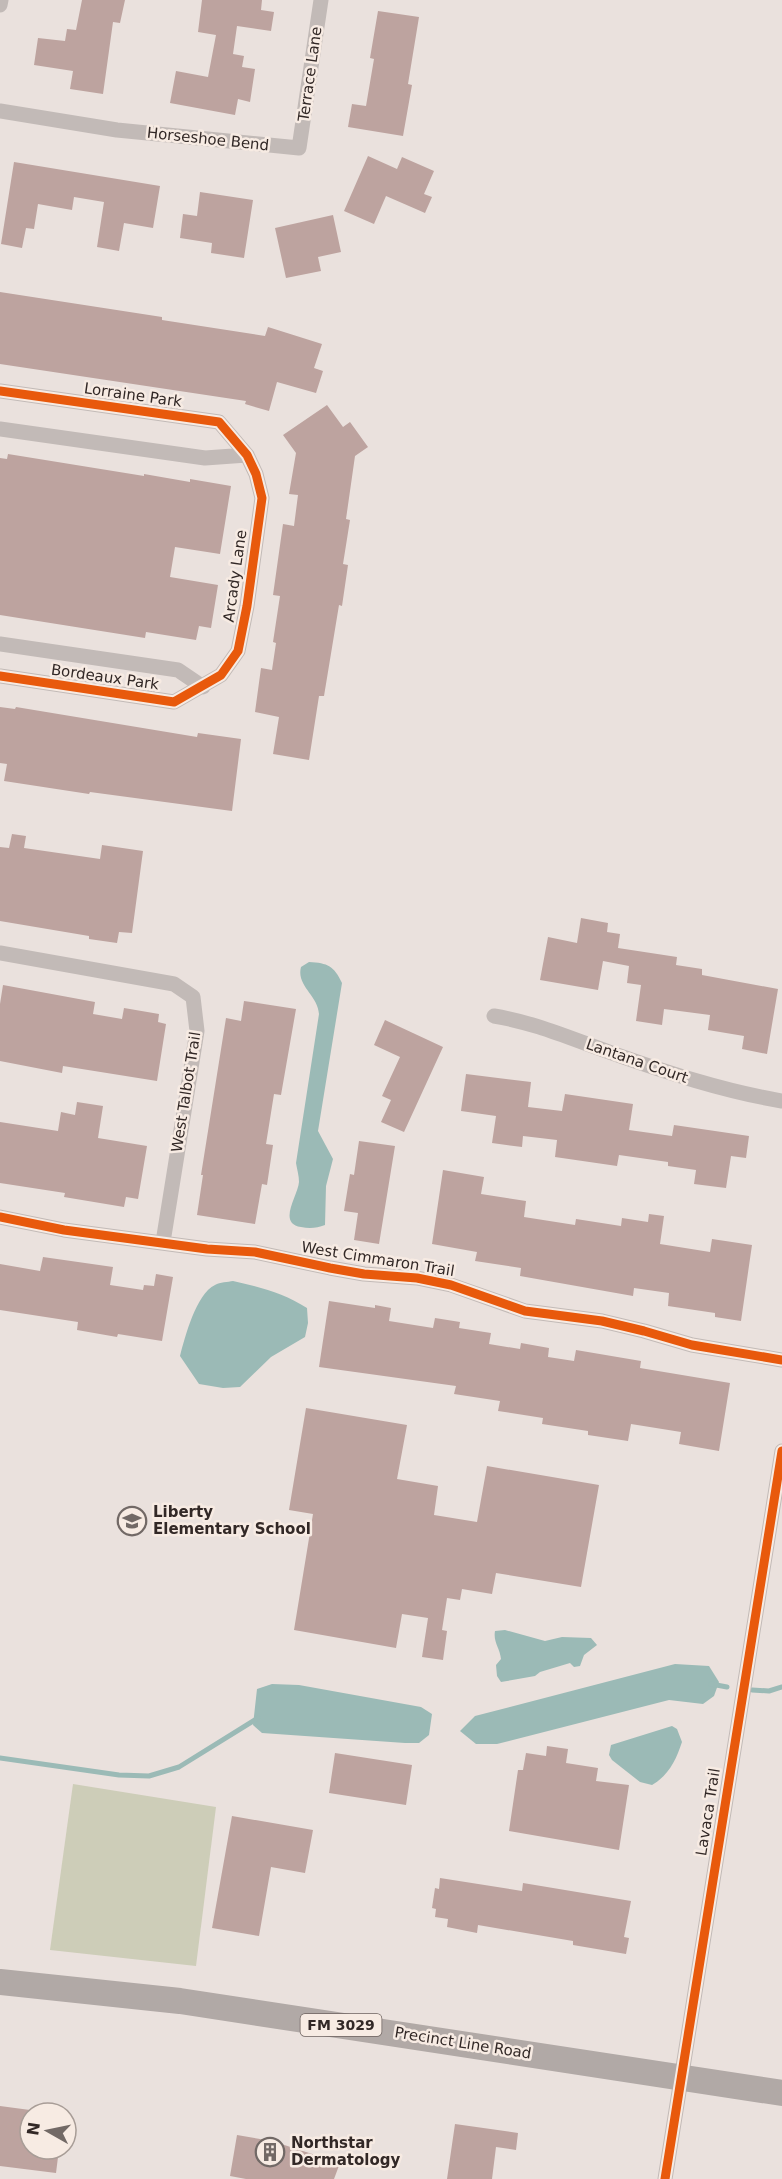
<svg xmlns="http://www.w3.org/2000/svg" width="782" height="2179" viewBox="0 0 782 2179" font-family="'DejaVu Sans',sans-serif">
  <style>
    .green { fill: #cdcdb8 }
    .water { fill: #9bbab6 }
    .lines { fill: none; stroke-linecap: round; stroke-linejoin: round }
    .stream { stroke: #9bbab6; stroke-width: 5 }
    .building { fill: #bda39f }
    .minor { stroke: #c2bab7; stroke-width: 15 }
    .primary { stroke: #b1a9a6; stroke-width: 26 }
    .cycleway-casing { stroke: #f7ebe3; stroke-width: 13 }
    .cycleway { stroke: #e8590c; stroke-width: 9 }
    .labels { text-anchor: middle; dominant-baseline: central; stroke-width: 5; stroke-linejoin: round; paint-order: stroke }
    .shield { fill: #f7ebe3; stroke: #6d625f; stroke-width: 1.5 }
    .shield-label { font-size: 14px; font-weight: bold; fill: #322826 }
    .street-label { font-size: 15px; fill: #322826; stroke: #f7ebe3 }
    .poi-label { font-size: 15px; font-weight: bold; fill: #322826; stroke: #f7ebe3; text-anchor: start }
  </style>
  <rect width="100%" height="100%" fill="#eae1dd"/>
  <path class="green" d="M 73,1784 L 216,1807 L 196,1966 L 50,1950 Z"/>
  <path class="water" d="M 309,962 C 328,963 334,966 342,983 L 318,1131 L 333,1159 L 326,1186 L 325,1225 C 317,1228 310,1229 301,1227 C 277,1223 298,1196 299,1182 C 299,1176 297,1169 296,1163 L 319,1014 C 318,995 296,986 301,967 Z
    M 233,1281 C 260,1287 284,1293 307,1308 L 308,1323 L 305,1337 L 271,1357 L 240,1387 L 223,1388 L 199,1384 L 180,1356 C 185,1337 196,1294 215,1285 C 220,1282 228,1282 233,1281 Z
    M 505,1630 L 545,1641 L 562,1637 L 591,1638 L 597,1645 L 584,1655 L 580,1666 L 574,1667 L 570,1663 L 540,1672 L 535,1676 L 501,1682 L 497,1676 L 496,1665 L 501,1659 C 500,1648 493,1642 495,1631 Z
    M 675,1664 L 709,1666 L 719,1682 L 714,1696 L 703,1704 L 669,1700 L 497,1744 L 476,1744 L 460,1731 L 475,1716 Z
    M 272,1684 L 299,1685 L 421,1707 L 432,1714 L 429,1735 L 419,1743 L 405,1743 L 262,1733 L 253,1725 L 257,1689 Z
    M 672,1726 L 677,1729 L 682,1742 C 676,1760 669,1775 652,1785 L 640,1782 L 612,1760 L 609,1755 L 611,1745 Z"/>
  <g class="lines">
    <path class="stream" d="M 711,1684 L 727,1687
      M 752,1690 L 769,1691 L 782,1687
      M 0,1758 L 119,1775 L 149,1776 L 179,1767 L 258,1718"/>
  </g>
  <path class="building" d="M 82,0 L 125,0 L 120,23 L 113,22 L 103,94 L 70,89 L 73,71 L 34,65 L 38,38 L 65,41 L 67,29 L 76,30 Z
    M 202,0 L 262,0 L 261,10 L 274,12 L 271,31 L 237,26 L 233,54 L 244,56 L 242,67 L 255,69 L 250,102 L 238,99 L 235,115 L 170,103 L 176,71 L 208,77 L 216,35 L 198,32 Z
    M 378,11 L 419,17 L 408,84 L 412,85 L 403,136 L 348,127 L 352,104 L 366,106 L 374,59 L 370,58 Z
    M 368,156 L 397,169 L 402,157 L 434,171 L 424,194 L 432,197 L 425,213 L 386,196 L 374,224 L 344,211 Z
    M 14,162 L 160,186 L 153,228 L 124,223 L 119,251 L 97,247 L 104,202 L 74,197 L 72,210 L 38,204 L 34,229 L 26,228 L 22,248 L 1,244 Z
    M 200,192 L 253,200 L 244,258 L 211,253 L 212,243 L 180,238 L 183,214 L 197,216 Z
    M 333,215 L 341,252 L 318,257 L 321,271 L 286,278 L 275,228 Z
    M 0,292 L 162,317 L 162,320 L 265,336 L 268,327 L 322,344 L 314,368 L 323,371 L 316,393 L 277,382 L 269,411 L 245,404 L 246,401 L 0,364 Z
    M 327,405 L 343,427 L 350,422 L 368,447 L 355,456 L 346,519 L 350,520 L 343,564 L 348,565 L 342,606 L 339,605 L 324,696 L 319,696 L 309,760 L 273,754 L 279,717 L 255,712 L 261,668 L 272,670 L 276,643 L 273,642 L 280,596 L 273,595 L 283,524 L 294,526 L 298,495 L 289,494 L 296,453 L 283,435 Z
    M 8,454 L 144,476 L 144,474 L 190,482 L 190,479 L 231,486 L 220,554 L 175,547 L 170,577 L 218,585 L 211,628 L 199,626 L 196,640 L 146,632 L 145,638 L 0,615 L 0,458 L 7,459 Z
    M 0,707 L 15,709 L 16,707 L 197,737 L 198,733 L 241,739 L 232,811 L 90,792 L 89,794 L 4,781 L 7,764 L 0,763 Z
    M 12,834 L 26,836 L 24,848 L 100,859 L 102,845 L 143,851 L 132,933 L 119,932 L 117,943 L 89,939 L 89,936 L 0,921 L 0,847 L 9,848 Z
    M 581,918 L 608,923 L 607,932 L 620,934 L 618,948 L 677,957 L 676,965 L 702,969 L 702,975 L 778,989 L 767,1054 L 742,1049 L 744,1036 L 708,1030 L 710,1015 L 664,1009 L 662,1025 L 636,1021 L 641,985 L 627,983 L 629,966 L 603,961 L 598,990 L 540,980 L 548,937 L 577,943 Z
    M 3,985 L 95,1002 L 93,1014 L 122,1019 L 124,1008 L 159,1014 L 158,1022 L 166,1024 L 157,1081 L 63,1066 L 62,1073 L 0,1061 L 0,1004 Z
    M 244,1001 L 296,1009 L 281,1095 L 274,1094 L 266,1144 L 273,1145 L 267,1185 L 262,1184 L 255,1224 L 197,1215 L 203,1175 L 201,1175 L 226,1018 L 241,1021 Z
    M 385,1020 L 443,1047 L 404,1132 L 381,1122 L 391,1100 L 382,1096 L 400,1057 L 374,1045 Z
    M 466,1074 L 531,1082 L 528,1107 L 562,1111 L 565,1094 L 633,1104 L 629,1130 L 672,1136 L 674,1125 L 749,1136 L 746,1158 L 731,1156 L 726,1188 L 694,1184 L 696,1170 L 668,1166 L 668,1162 L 619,1155 L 617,1166 L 555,1157 L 557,1140 L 523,1136 L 522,1147 L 492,1143 L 496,1116 L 461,1111 Z
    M 77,1102 L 103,1106 L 98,1138 L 147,1146 L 138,1199 L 126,1197 L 124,1207 L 64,1197 L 65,1193 L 0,1183 L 0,1122 L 58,1131 L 61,1112 L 75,1115 Z
    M 359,1141 L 395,1146 L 379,1244 L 354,1240 L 358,1213 L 344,1211 L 350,1174 L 354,1175 Z
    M 443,1170 L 484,1177 L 481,1194 L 526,1201 L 524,1217 L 575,1225 L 576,1219 L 621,1226 L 622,1218 L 648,1222 L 649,1214 L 664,1216 L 660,1244 L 710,1252 L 712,1239 L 752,1245 L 741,1321 L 715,1317 L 715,1313 L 668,1306 L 669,1293 L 634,1288 L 633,1296 L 520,1276 L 521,1268 L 475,1261 L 477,1252 L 432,1244 Z
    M 43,1257 L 113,1267 L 110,1285 L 143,1290 L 144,1285 L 154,1286 L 156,1274 L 173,1277 L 162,1341 L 118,1334 L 117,1337 L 77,1330 L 78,1322 L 0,1310 L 0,1264 L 40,1271 Z
    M 329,1301 L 375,1308 L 375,1305 L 391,1308 L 389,1321 L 433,1328 L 435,1318 L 460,1322 L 459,1328 L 491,1333 L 489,1344 L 520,1349 L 521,1343 L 549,1348 L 548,1357 L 574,1361 L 576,1350 L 641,1361 L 640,1368 L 730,1383 L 719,1451 L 679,1444 L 681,1432 L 631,1424 L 628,1441 L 588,1435 L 588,1431 L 542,1424 L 543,1418 L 498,1411 L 500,1401 L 454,1394 L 456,1386 L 319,1367 Z
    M 306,1408 L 407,1425 L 397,1479 L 438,1486 L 434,1515 L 477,1522 L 487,1466 L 599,1485 L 581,1587 L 496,1573 L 492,1594 L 462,1589 L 460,1600 L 447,1598 L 442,1630 L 447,1631 L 443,1660 L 422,1657 L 428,1618 L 402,1614 L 396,1648 L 294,1630 L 313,1514 L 289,1510 Z
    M 547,1746 L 568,1749 L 566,1763 L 598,1768 L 596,1781 L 629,1785 L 619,1850 L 509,1831 L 518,1770 L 523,1770 L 526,1753 L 546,1756 Z
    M 335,1753 L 412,1765 L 406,1805 L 329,1793 Z
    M 232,1816 L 313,1830 L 305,1873 L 271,1867 L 259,1936 L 212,1928 Z
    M 440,1878 L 522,1891 L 523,1883 L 631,1901 L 624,1937 L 629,1938 L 626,1954 L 573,1945 L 573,1941 L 478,1925 L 477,1933 L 447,1927 L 448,1919 L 435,1917 L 436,1909 L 432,1908 L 435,1888 L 439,1889 Z
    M 0,2106 L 30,2110 L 30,2149 L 59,2149 L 56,2173 L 0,2166 Z
    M 455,2124 L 518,2133 L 516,2150 L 496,2147 L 492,2179 L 447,2179 Z
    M 237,2135 L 272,2141 L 340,2163 L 334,2179 L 246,2179 L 230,2176 Z"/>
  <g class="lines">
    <path class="minor" d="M 0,5 L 1,0
      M 0,111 L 117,130 L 299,148 L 321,0
      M 0,391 L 219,422 L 247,455 L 256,474 L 262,498 L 247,606 L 238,651 L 221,675 L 174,702 L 0,676
      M 0,429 L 205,458 L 247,455
      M 0,644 L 178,670 L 203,687
      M 0,953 L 174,984 L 193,997 L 197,1031 L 163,1242
      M 494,1016 C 536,1023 569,1038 609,1052 C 665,1072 723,1091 782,1101
      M 0,1217 L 64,1230 L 207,1249 L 255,1252 L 330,1268 L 364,1274 L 417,1278 L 451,1285 L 525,1311 L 602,1321 L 644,1331 L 692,1345 L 782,1360
      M 665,2179 L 782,1451"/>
    <path class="primary" d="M 0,1982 L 180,2001 L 782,2093"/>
    <g class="cycleway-casing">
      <path id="cycleway" d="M 0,391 L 219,422 L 247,455 L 256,474 L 262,498 L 247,606 L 238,651 L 221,675 L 174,702 L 0,676
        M 0,1217 L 64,1230 L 207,1249 L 255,1252 L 330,1268 L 364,1274 L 417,1278 L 451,1285 L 525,1311 L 602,1321 L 644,1331 L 692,1345 L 782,1360
        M 665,2179 L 782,1451"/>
    </g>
    <use href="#cycleway" class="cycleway"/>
  </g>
  <defs>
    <g id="school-ring" transform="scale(1.5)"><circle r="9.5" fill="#f7ebe3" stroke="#726966" stroke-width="1.5"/><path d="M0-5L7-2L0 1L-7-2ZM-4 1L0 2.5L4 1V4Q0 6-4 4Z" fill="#726966"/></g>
    <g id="building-ring" transform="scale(1.5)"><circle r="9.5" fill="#f7ebe3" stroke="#726966" stroke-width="1.5"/><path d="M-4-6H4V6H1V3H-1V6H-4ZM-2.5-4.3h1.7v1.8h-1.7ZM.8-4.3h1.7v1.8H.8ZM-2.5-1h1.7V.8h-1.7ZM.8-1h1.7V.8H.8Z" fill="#726966"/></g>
  </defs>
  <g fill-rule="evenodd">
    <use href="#school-ring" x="132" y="1521"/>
    <use href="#building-ring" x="270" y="2152"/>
  </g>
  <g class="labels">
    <rect class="shield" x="300.5" y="2014" width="81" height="22" rx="4.5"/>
    <g class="shield-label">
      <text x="341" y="2025">FM 3029</text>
    </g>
    <g class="street-label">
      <text transform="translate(310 74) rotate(-82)">Terrace Lane</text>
      <text transform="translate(208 139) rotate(6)">Horseshoe Bend</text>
      <text transform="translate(133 395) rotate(8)">Lorraine Park</text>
      <text transform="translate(235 576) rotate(-82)">Arcady Lane</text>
      <text transform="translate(105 677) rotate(8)">Bordeaux Park</text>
      <text transform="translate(637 1061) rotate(19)">Lantana Court</text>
      <text transform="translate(186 1092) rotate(-81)">West Talbot Trail</text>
      <text transform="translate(378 1259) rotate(9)">West Cimmaron Trail</text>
      <text transform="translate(708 1812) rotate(-81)">Lavaca Trail</text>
      <text transform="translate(463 2043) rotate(9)">Precinct Line Road</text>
    </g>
    <g class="poi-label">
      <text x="153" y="1512">Liberty<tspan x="153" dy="17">Elementary School</tspan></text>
      <text x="291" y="2143">Northstar<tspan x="291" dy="17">Dermatology</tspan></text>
    </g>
  </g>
  <g transform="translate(48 2131) rotate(279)"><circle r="28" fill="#f7ebe3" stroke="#a89d97" stroke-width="1.5"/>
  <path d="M0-4.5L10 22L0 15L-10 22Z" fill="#726966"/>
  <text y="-9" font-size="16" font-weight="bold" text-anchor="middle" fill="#322826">N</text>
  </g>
</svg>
